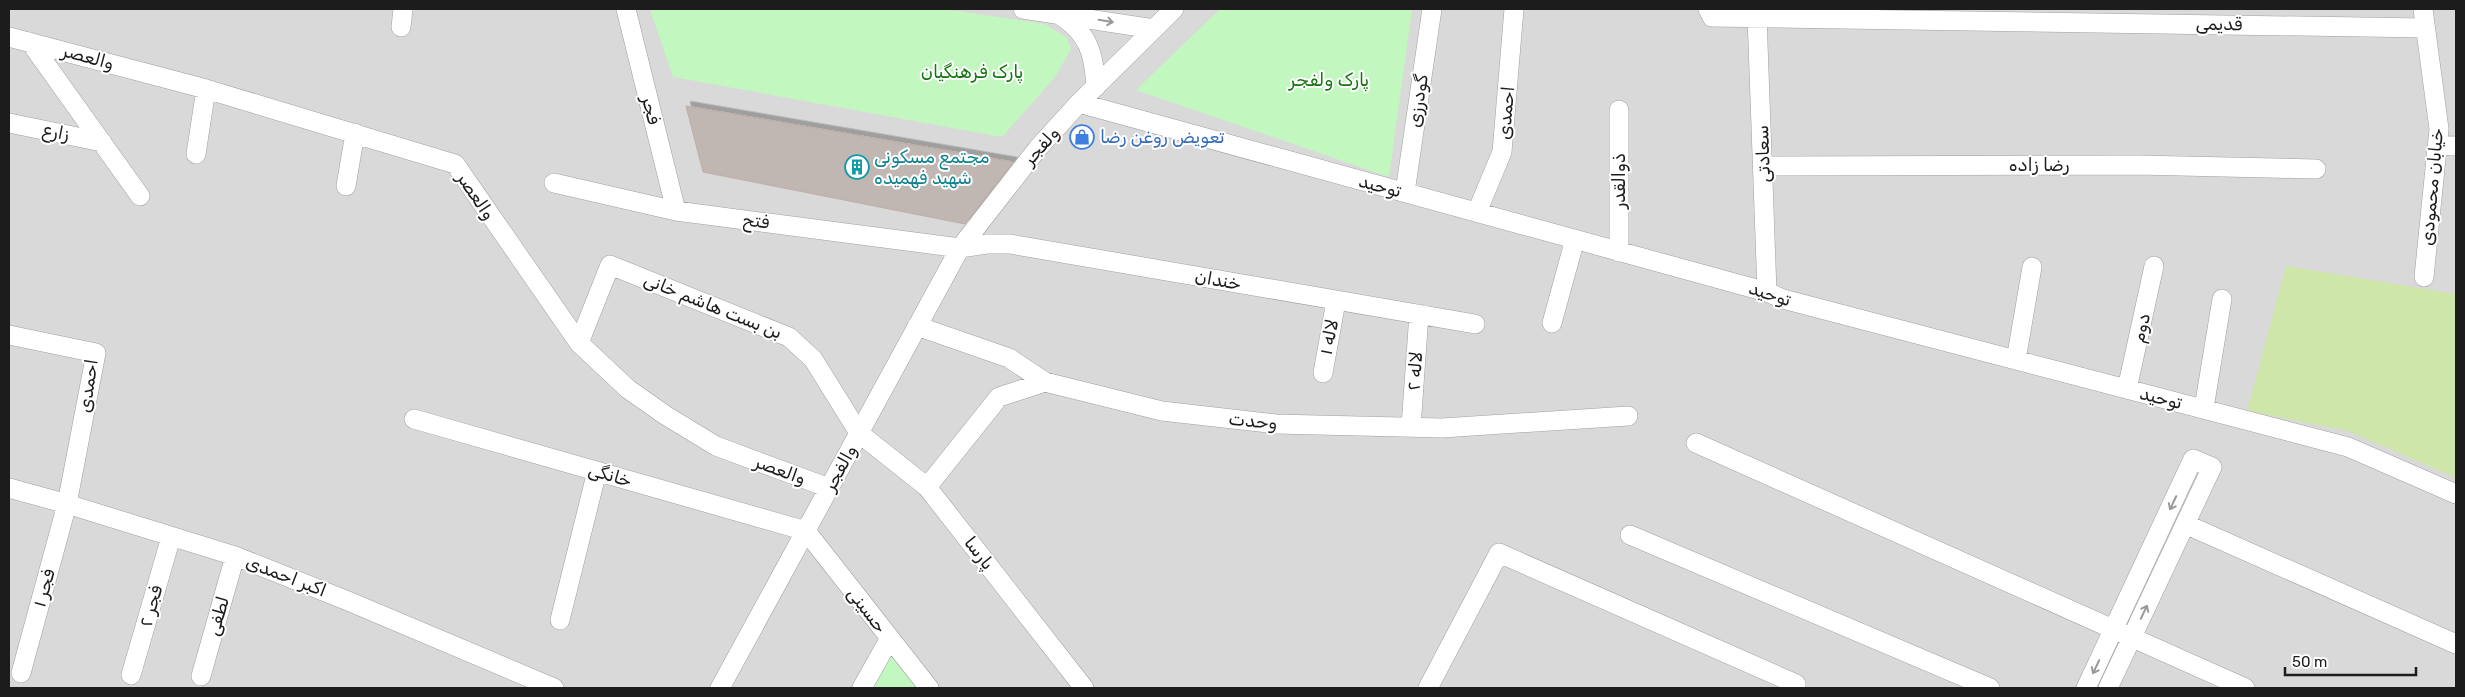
<svg xmlns="http://www.w3.org/2000/svg" width="2465" height="697" viewBox="0 0 2465 697" font-family="Rubik,'Noto Naskh Arabic',sans-serif">
  <style>
    .residential { fill: #dad9d9 }
    .grass { fill: #cee6a9 }
    .park { fill: #c2f7bf }
    .building { fill: #c1b7b2; stroke: #beada5; filter: url(#shadow) }
    .lines { fill: none; stroke-linecap: round; stroke-linejoin: round }
    .minor-casing { stroke: #a0a0a0; stroke-width: 20 }
    .minor { stroke: #fff; stroke-width: 19 }
    .oneway { stroke: #999 }
    .labels { text-anchor: middle; dominant-baseline: central; stroke-width: 4; stroke-linejoin: round; paint-order: stroke }
    .street-label { font-size: 18px; fill: #1c1c1c; stroke: #fff }
    .park-label { font-size: 18px; fill: #13750f; stroke: #fff }
    .shop-label { font-size: 18px; fill: #366cbe; stroke: #fff; text-anchor: start }
    .culture-label { font-size: 18px; fill: #0d838f; stroke: #fff; text-anchor: start }
  </style>
  <defs>
    <filter id="shadow"><feDropShadow dx="4.5" dy="-4.5" stdDeviation="0" flood-color="#0004"/></filter>
  </defs>
  <rect width="100%" height="100%" fill="#ede8e2"/>
  <path class="residential" d="M 9,9 L 2456,9 L 2456,688 L 9,688 Z"/>
  <path class="grass" d="M 2286,266 L 2456,294 L 2456,478 L 2348,431 L 2247,411 Z"/>
  <path class="park" d="M 650,9 L 943,9 L 1045,24 L 1067,38 L 1071,49 L 1055,77 L 1002,137 L 673,77 Z
    M 1220,9 L 1412,9 L 1389,177 L 1136,90 Z
    M 891,656 L 916,688 L 872,688 Z"/>
  <path class="building" d="M 686,106 L 1013,162 L 965,224 L 703,172 Z"/>
  <g class="lines">
    <g class="minor-casing">
      <path id="minor" d="M 626,9 L 676,211
        M 1023,9 L 1154,29
        M 1708,9 L 1712,17 L 2425,28
        M 2423,9 L 2439,129 L 2424,277
        M 1060,15 C 1089,34 1094,54 1096,87
        M 1757,16 L 1767,292
        M 401,27 L 403,9
        M 9,37 L 206,89 L 455,164 L 579,343 L 628,389 L 665,415 L 716,446 L 829,488
        M 30,42 L 140,196
        M 1079,103 L 1767,292 L 1783,299 L 2348,447 L 2456,494
        M 9,123 L 102,142
        M 2438,145 L 2456,146
        M 196,154 L 206,89
        M 1763,166 L 2137,165 L 2316,169
        M 554,183 L 676,211 L 960,248 L 987,244 L 1010,244 L 1475,324
        M 346,186 L 355,133
        M 1405,192 L 1432,9
        M 1477,212 L 1502,152 L 1514,9
        M 1619,252 L 1619,110
        M 1552,323 L 1575,239
        M 917,326 L 1009,358 L 1045,382
        M 9,335 L 96,353 L 67,504 L 21,673
        M 579,343 L 610,265 L 789,337 L 813,359 L 859,433 L 927,487 L 1084,688
        M 2016,360 L 2032,267
        M 1323,373 L 1336,301
        M 2127,389 L 2154,266
        M 2204,408 L 2222,299
        M 414,419 L 806,531 L 929,688
        M 1411,427 L 1419,314
        M 1696,443 L 2245,688
        M 927,487 L 999,397 L 1045,382 L 1162,411 L 1276,424 L 1442,428 L 1628,416
        M 9,488 L 67,504 L 235,556 L 348,601 L 554,688
        M 2185,524 L 2456,644
        M 1630,535 L 1990,688
        M 560,620 L 597,471
        M 131,675 L 171,537
        M 201,676 L 235,556
        M 720,688 L 960,248 L 1038,148 L 1079,103 L 1174,9
        M 862,688 L 890,638
        M 1428,688 L 1499,553 L 1796,684 L 1794,688
        M 2086,688 L 2193,459 L 2212,467 L 2108,688"/>
    </g>
    <use href="#minor" class="minor"/>
  </g>
  <defs><path id="oneway-shaft" d="M-6 0H5M1.5-3L5.5 0L1.5 3" fill="none" stroke-width="1.6" stroke-linecap="round" stroke-linejoin="round" transform="scale(1.25)"/></defs>
  <g class="oneway">
    <use href="#oneway-shaft" transform="translate(1106 21) rotate(9)"/>
    <use href="#oneway-shaft" transform="translate(2173 503) rotate(115)"/>
    <use href="#oneway-shaft" transform="translate(2144 612) rotate(-65)"/>
    <use href="#oneway-shaft" transform="translate(2096 667) rotate(115)"/>
  </g>
  <defs>
    <g id="shop-ring" transform="scale(1.25)"><circle r="9.5" fill="#fff" stroke="#3f7fe0" stroke-width="1.5"/><path d="M-5-2.5h2.3a2.7 3.5 0 0 1 5.4 0H5L5.5 6h-11ZM-1.5-2.5h3a1.5 2.3 0 0 0-3 0Z" fill="#3f7fe0"/></g>
    <g id="building-ring" transform="scale(1.25)"><circle r="9.5" fill="#fff" stroke="#0f9aa8" stroke-width="1.5"/><path d="M-4-6H4V6H1V3H-1V6H-4ZM-2.5-4.3h1.7v1.8h-1.7ZM.8-4.3h1.7v1.8H.8ZM-2.5-1h1.7V.8h-1.7ZM.8-1h1.7V.8H.8Z" fill="#0f9aa8"/></g>
  </defs>
  <g fill-rule="evenodd">
    <use href="#shop-ring" x="1082" y="137"/>
    <use href="#building-ring" x="857" y="167"/>
  </g>
  <g class="labels">
    <g class="street-label">
      <text transform="translate(2219 24) rotate(1)">قدیمی</text>
      <text transform="translate(88 57) rotate(15)">والعصر</text>
      <text transform="translate(1418 101) rotate(-81)">گودرزی</text>
      <text transform="translate(651 110) rotate(76)">فجر</text>
      <text transform="translate(1506 113) rotate(-85)">احمدی</text>
      <text transform="translate(56 132) rotate(11)">زارع</text>
      <text transform="translate(1041 146) rotate(-48)">ولفجر</text>
      <text transform="translate(1763 154) rotate(-92)">سعادتی</text>
      <text x="2039" y="165">رضا زاده</text>
      <text transform="translate(1619 181) rotate(-90)">ذوالقدر</text>
      <text transform="translate(1380 186) rotate(15)">توحید</text>
      <text transform="translate(2432 187) rotate(-85)">خیابان محمودی</text>
      <text transform="translate(476 196) rotate(56)">والعصر</text>
      <text transform="translate(756 221) rotate(7)">فتح</text>
      <text transform="translate(1218 280) rotate(10)">خندان</text>
      <text transform="translate(1770 294) rotate(18)">توحید</text>
      <text transform="translate(713 306) rotate(22)">بن بست هاشم خانی</text>
      <text transform="translate(2141 328) rotate(-77)">دوم</text>
      <text transform="translate(1329 337) rotate(-79)">لاله ۱</text>
      <text transform="translate(1415 371) rotate(-86)">لاله ۲</text>
      <text transform="translate(88 386) rotate(-82)">احمدی</text>
      <text transform="translate(2161 398) rotate(14)">توحید</text>
      <text transform="translate(1253 421) rotate(6)">وحدت</text>
      <text transform="translate(840 468) rotate(-61)">والفجر</text>
      <text transform="translate(780 470) rotate(20)">والعصر</text>
      <text transform="translate(610 475) rotate(16)">خانگی</text>
      <text transform="translate(979 553) rotate(52)">پارسا</text>
      <text transform="translate(286 576) rotate(21)">اکبر احمدی</text>
      <text transform="translate(44 588) rotate(-75)">فجر ۱</text>
      <text transform="translate(151 606) rotate(-74)">فجر ۲</text>
      <text transform="translate(867 610) rotate(52)">حسینی</text>
      <text transform="translate(218 616) rotate(-74)">لطفی</text>
    </g>
    <g class="park-label">
      <text x="972" y="72">پارک فرهنگیان</text>
      <text x="1329" y="80">پارک ولفجر</text>
    </g>
    <g class="shop-label">
      <text x="1100" y="137">تعویض روغن رضا</text>
    </g>
    <g class="culture-label">
      <text x="874" y="157">مجتمع مسکونی<tspan x="874" dy="21">شهید فهمیده</tspan></text>
    </g>
  </g>
  <rect width="2465" height="697" fill="none" stroke="#1c1c1c" stroke-width="20"/>
  <path d="M2285 667v8h131v-8" fill="none" stroke="#1c1c1c" stroke-width="2.5"/>
  <text x="2292" y="667" font-size="15" fill="#1c1c1c" stroke="#ffffff" stroke-width="4" paint-order="stroke">50 m</text>
</svg>
